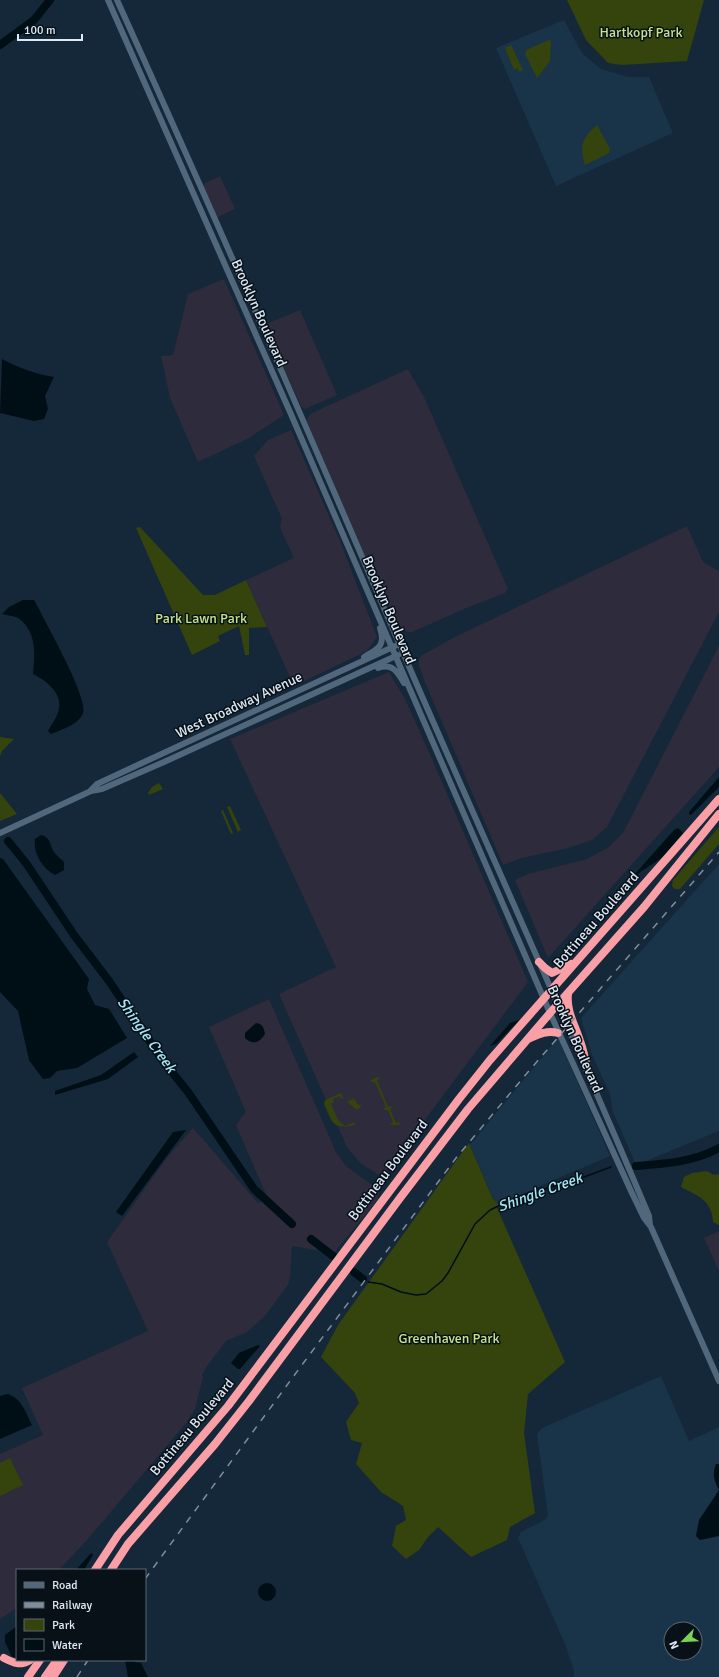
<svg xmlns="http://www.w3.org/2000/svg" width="719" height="1677" viewBox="0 0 719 1677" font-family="Signika,sans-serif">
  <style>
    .commercial { fill: #2e2b3c }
    .built { fill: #193349; fill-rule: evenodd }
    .green { fill: #35430c }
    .water { fill: #000f15 }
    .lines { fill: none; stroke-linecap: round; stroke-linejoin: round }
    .stream { stroke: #000f15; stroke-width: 1.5 }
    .river { stroke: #000f15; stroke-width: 8 }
    .secondary { stroke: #51677b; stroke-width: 6 }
    .highway { stroke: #fa9fa6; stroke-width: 8 }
    .rail { stroke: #7f8e9d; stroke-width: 1.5; stroke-dasharray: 7 7; stroke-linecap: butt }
    .labels { text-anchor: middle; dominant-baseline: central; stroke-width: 3; stroke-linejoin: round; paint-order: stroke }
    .park-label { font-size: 14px; fill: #c6e38a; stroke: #081018 }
    .street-label { font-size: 14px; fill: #dce8f4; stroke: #081018 }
    .water-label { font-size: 15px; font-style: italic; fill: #a4e8f8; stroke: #081018 }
  </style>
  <rect width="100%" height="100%" fill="#14283a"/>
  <path class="commercial" d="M 220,176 L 235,209 L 216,218 L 203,187 L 205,183 Z
    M 224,279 L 284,415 L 247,439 L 198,462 L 170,398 L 161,356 L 173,355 L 188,294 Z
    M 300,310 L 337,395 L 305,409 L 301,406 L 264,325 Z
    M 408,369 L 424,397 L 508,589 L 505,593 L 464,609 L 412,632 L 407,632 L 400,628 L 370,569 L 307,421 L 308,417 L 312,413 Z
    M 291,430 L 340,541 L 377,637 L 367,651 L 294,686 L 246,580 L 294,558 L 280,528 L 282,519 L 254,456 L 268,440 Z
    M 687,526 L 703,562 L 719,571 L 719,612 L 607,827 L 592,840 L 568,848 L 522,858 L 503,865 L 424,680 L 419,665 L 419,659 L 422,655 L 457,636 Z
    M 719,646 L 719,767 L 548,958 L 515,880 L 528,874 L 587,859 L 609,847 L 623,833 Z
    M 389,672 L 405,699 L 429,752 L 528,982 L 382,1177 L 360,1163 L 347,1147 L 279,994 L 336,967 L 230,739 Z
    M 269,999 L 336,1152 L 346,1166 L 376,1188 L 379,1193 L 378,1199 L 334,1253 L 292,1246 L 290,1277 L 288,1285 L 264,1317 L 247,1332 L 226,1341 L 207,1366 L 202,1375 L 203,1377 L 195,1409 L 186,1423 L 87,1540 L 59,1570 L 17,1570 L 17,1608 L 0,1619 L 0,1454 L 43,1435 L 22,1388 L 148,1331 L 107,1242 L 166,1159 L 193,1128 L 258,1203 L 268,1199 L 236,1125 L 246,1112 L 209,1027 Z
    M 719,1231 L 719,1271 L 704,1238 Z"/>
  <path class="built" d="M 564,20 L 582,53 L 601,69 L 628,77 L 649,77 L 673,133 L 556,186 L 496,48 Z
    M 719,864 L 719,1131 L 636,1165 L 613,1112 L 610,1094 L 592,1055 L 581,1018 Z
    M 558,1038 L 610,1156 L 496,1205 L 470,1145 Z
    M 661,1376 L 689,1441 L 719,1427 L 719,1677 L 574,1677 L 574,1671 L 565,1644 L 518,1538 L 521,1532 L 543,1521 L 548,1516 L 537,1434 L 542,1428 ZM 671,1629 L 695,1629 L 695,1653 L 671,1653 Z"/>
  <path class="green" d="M 567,0 L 704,0 L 687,61 L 622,65 L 608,63 L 586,40 Z
    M 551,39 L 550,61 L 537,78 L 525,54 L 526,50 Z
    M 511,45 L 523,70 L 519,72 L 517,68 L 514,70 L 505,48 Z
    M 597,125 L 610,149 L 609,153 L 585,165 C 579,145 582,138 597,125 Z
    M 140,527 L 203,595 L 215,595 L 246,580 L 267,627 L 249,628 L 249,655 L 245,655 L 239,626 L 218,636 L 220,641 L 192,655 L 136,528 Z
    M 0,737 L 14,739 L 2,751 L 0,756 Z
    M 159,783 L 163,789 L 149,795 L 148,793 L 152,787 Z
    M 0,793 L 17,814 L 0,821 Z
    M 230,806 L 241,830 L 238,832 L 227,807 Z
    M 223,810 L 233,833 L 231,834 L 221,811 Z
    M 719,827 L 719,844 L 680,889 L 675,889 L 672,886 L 673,880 Z
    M 377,1077 L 380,1078 L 377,1080 L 388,1107 L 393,1106 L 390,1109 L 396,1123 L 399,1122 L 400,1125 L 391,1125 L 390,1124 L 393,1122 L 388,1110 L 383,1110 L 386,1107 L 375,1082 L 371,1082 L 371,1080 Z
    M 341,1093 L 342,1094 L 343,1098 L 341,1099 L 340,1096 L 333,1099 L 334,1102 L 331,1104 L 338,1120 L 345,1126 L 355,1122 L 355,1125 C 332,1130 333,1123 324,1104 L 325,1100 Z
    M 354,1098 L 358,1105 L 362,1105 L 357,1110 L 347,1102 Z
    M 469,1143 L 493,1199 L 499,1205 L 497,1208 L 565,1362 L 528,1394 L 524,1433 L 535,1513 L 510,1527 L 507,1540 L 471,1557 L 438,1527 L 428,1537 L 419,1550 L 406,1559 L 392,1546 L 396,1526 L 406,1520 L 403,1506 L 381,1492 L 356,1464 L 362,1443 L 351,1440 L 346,1422 L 359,1403 L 355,1393 L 321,1357 L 338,1325 Z
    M 707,1171 L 714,1175 L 719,1174 L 719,1225 L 713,1222 C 712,1200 698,1196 681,1187 L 684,1177 L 692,1173 Z
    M 10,1458 L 23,1485 L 0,1496 L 0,1463 Z"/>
  <path class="water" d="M 2,359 C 19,368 35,374 54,377 L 45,396 L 48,409 L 44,419 L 34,421 L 0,413 Z
    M 23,600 L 34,600 L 39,609 C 47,626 89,699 83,713 C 78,725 63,729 51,734 L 48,731 C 52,724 58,716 59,708 C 62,692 45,680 33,674 C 35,654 37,631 18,618 C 14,616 7,615 2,614 L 9,607 Z
    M 719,777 L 719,787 L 691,815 L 689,814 L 689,812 Z
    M 678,828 L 683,833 L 663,857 L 639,873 L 600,917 L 635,874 L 674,830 Z
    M 41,835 C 52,838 49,845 54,852 C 57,856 61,859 64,862 L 64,870 L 55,875 C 42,868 33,853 35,839 Z
    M 0,858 L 3,859 L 89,979 L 87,989 L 95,1005 L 109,1009 L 127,1038 L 77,1068 L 57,1071 L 50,1078 L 43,1079 L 29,1060 L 18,1011 L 0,992 Z
    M 519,1020 L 496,1044 L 490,1046 L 510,1023 Z
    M 256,1023 C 263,1024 264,1028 265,1034 C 260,1042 253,1046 245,1038 L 245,1033 Z
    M 134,1052 L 138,1057 L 108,1079 L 55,1095 L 55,1091 L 101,1075 Z
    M 186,1130 L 122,1216 L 116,1212 L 173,1132 Z
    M 258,1345 L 260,1346 L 240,1369 L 238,1369 L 231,1363 L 239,1353 Z
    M 7,1394 C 21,1397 26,1413 32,1425 L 0,1439 L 0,1396 Z
    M 716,1464 L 719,1464 L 719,1536 L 700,1540 L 696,1536 L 699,1520 L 719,1490 C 714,1481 712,1474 716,1464 Z
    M 91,1553 L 93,1555 L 84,1570 L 76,1570 Z
    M258 1592a9 9 0 1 1 18 0a9 9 0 1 1-18 0Z
    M 17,1626 L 17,1658 L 12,1657 L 5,1642 L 5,1635 Z
    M 125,1660 L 134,1660 L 135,1662 L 141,1663 L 148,1677 L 128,1677 Z"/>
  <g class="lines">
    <path class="stream" d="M 368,1282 L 382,1284 L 401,1292 L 416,1295 L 426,1294 L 442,1281 L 448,1273 L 475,1224 L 490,1210 L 517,1197 L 576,1180 L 611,1167"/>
    <path class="river" d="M 0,45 L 34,20 L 50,0
      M 8,841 L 26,863 L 74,935 L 109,981 L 163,1061 L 188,1092 L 254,1189 L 292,1224
      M 636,1166 C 664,1164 694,1162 719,1148
      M 311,1239 L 333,1256
      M 354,1272 L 363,1279"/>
    <path class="secondary" d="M 108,0 L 290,412 L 550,1013 L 631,1191 L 644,1218 L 651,1227 L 719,1381
      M 117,0 C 219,225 317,451 414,678 C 492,857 573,1035 649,1216 L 650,1225
      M 364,657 C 378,649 386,646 380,628
      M 378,668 C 392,663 397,671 404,683
      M 91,790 L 97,784 L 142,763 L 395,646
      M 0,833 L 91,791 L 102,789 L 164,762 L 398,655"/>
    <path class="highway" d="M 539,962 L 545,968 L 552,973 L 571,964
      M 568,994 C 566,1011 575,1025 580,1041 C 584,1051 585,1061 588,1071
      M 530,1038 C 539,1034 548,1030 558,1033
      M 95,1570 L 118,1535 L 228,1406 L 459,1099 L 490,1060 L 719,799
      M 111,1570 L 128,1544 L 215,1444 L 249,1401 L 400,1198 L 468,1109 L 550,1013 L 644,907 L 719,814
      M 4,1658 C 14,1663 20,1666 30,1660
      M 28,1677 L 40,1660
      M 45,1677 L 57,1660
      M 53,1677 L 64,1660"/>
    <path class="rail" d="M 145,1579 L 293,1377 L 456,1158 L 528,1072 L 719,852
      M 77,1677 L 88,1660"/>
  </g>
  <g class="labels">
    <g class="park-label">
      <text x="641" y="32">Hartkopf Park</text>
      <text x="201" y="618">Park Lawn Park</text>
      <text x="449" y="1338">Greenhaven Park</text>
    </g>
    <g class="street-label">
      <text transform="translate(259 313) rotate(66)">Brooklyn Boulevard</text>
      <text transform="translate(389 610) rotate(67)">Brooklyn Boulevard</text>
      <text transform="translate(239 705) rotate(-25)">West Broadway Avenue</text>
      <text transform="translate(596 920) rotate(-49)">Bottineau Boulevard</text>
      <text transform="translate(575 1039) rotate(66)">Brooklyn Boulevard</text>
      <text transform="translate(388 1170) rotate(-53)">Bottineau Boulevard</text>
      <text transform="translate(192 1427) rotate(-50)">Bottineau Boulevard</text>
    </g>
    <g class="water-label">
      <text transform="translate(147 1035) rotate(54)">Shingle Creek</text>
      <text transform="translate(540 1192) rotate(-20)">Shingle Creek</text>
    </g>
  </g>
  <rect x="16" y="1569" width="130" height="92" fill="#081018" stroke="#5d6670"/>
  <rect x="24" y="1582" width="20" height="6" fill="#51677b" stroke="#5d6670"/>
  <text x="52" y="1589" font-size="12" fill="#dce8f4">Road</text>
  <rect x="24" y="1602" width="20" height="6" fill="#7f8e9d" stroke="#5d6670"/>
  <text x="52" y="1609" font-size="12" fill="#dce8f4">Railway</text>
  <rect x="24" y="1619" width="20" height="12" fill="#35430c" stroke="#5d6670"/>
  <text x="52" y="1629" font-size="12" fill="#dce8f4">Park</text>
  <rect x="24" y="1639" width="20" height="12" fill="#000f15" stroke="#5d6670"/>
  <text x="52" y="1649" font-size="12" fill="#dce8f4">Water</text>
  <g transform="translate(683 1641) rotate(246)"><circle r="19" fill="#081018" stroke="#5d6670"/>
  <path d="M0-3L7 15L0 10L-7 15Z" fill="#7dd154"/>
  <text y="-6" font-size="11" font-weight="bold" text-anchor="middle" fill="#dce8f4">N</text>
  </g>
  <path d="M18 34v6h64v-6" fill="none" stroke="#dce8f4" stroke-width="2"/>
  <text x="24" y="34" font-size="12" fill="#dce8f4" stroke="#081018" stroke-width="3" paint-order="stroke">100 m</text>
</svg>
